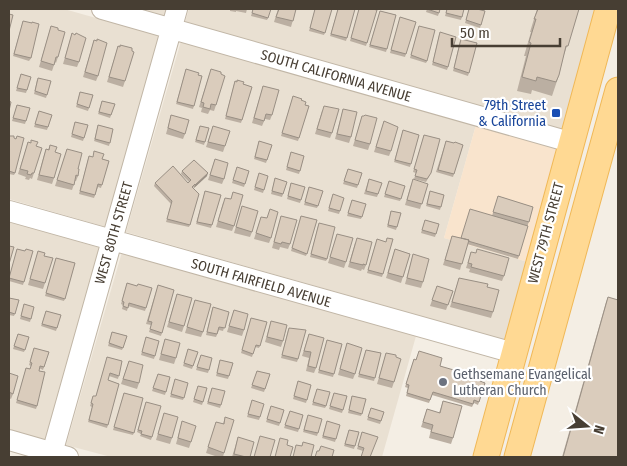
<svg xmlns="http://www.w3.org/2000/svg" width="627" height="466" viewBox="0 0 627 466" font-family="'Fira Sans Condensed',sans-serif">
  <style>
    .residential { fill: #e9e0d2 }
    .commercial { fill: #f9e4cd }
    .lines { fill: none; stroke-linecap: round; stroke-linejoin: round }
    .minor-casing { stroke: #c1b6a6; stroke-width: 22 }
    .major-casing { stroke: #f0b857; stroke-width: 27 }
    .minor { stroke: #fff; stroke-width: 20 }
    .major { stroke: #ffd993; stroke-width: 25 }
    .wall { fill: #bbafa2 }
    .shaded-wall { fill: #998f84 }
    .building { fill: #daccbc; stroke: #998f84 }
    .transit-dot { fill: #1a4fb4; stroke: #fff; stroke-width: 2 }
    .worship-dot { fill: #6b7280; stroke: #fff; stroke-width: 2 }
    .labels { text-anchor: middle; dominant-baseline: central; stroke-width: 4.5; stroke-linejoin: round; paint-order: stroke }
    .street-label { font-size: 14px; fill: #473e33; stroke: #fff }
    .transit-label { font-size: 14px; fill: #164399; stroke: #fff; text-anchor: end }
    .worship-label { font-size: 14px; fill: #5b616d; stroke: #fff; text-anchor: start }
  </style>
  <rect width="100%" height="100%" fill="#f4eee4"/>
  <path class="residential" d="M 9,9 L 64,9 L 160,36 L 106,227 L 9,199 Z
    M 139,9 L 168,9 L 166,17 Z
    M 189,9 L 595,9 L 562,129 L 185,22 Z
    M 181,41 L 476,125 L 444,238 L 528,262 L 508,341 L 126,232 Z
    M 9,221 L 100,248 L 46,440 L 9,430 Z
    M 122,252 L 416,336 L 382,457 L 111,457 L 66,445 Z"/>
  <path class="commercial" d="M 476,125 L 556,149 L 528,262 L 444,238 Z"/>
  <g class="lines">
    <g class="minor-casing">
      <path id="minor" d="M 102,9 L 570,142
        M 9,211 L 514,353
        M 9,440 L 68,457
        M 51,457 L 177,9"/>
    </g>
    <g class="major-casing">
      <path id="major" d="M 486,457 L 608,9
        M 517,457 L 618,90"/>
    </g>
    <use href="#minor" class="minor"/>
    <use href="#major" class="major"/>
  </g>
  <path class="wall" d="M 230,9 L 247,9 L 246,13 L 236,11 L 236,12 L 230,11 Z
    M 253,9 L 268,18 L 267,20 L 251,16 Z
    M 278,9 L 296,9 L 291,27 L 274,22 Z
    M 315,9 L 332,9 L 324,35 L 309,31 Z
    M 338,9 L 355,9 L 346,41 L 330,36 Z
    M 359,9 L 377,10 L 366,46 L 350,41 Z
    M 427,9 L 440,9 L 438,16 L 426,12 Z
    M 447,9 L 464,9 L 461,20 L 445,16 Z
    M 469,9 L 485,11 L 480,28 L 465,23 Z
    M 537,9 L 579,9 L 563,58 L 559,75 L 552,96 L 532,90 L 531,94 L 517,91 L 526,56 L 524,56 L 531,32 L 530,32 Z
    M 380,11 L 396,15 L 386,52 L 369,47 Z
    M 400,17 L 416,22 L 405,57 L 390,53 Z
    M 23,21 L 31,58 L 29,61 L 13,56 Z
    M 51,26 L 58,30 L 58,57 L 56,63 L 55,62 L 52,71 L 39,67 Z
    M 419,26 L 427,61 L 426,63 L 410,58 Z
    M 72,33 L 79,62 L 77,67 L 63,64 Z
    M 439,35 L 448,67 L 447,70 L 432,65 Z
    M 94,40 L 98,76 L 96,81 L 83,77 Z
    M 460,41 L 477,43 L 468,76 L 453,71 Z
    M 118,46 L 120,47 L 125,81 L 123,87 L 107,82 Z
    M 186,69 L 198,75 L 202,76 L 193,109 L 176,104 Z
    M 21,74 L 31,77 L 26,93 L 16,91 Z
    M 221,74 L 216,105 L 214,111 L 210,110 L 208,114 L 201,112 L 202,108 L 199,107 L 209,75 Z
    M 37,80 L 51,81 L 46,98 L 34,94 Z
    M 234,84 L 243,84 L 252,87 L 241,123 L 225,119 Z
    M 263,86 L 272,115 L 270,120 L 265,119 L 262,126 L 252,123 Z
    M 80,92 L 93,95 L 88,111 L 76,107 Z
    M 293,96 L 301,100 L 305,105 L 309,106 L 298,141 L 281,136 Z
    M 102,101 L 115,104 L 110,118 L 98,114 Z
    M 17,105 L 30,108 L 25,124 L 12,121 Z
    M 343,109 L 351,137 L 349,143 L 335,139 Z
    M 39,111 L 52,115 L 47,130 L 34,127 Z
    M 322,111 L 332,133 L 330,138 L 315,134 Z
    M 171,115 L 185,134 L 183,139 L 166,134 Z
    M 362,116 L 370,144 L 368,150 L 353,146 Z
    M 384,121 L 391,151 L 389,156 L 374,152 Z
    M 75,122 L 88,125 L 83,141 L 71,137 Z
    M 98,125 L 113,129 L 109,146 L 94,141 Z
    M 200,126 L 209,128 L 204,145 L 195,142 Z
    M 213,126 L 225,146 L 223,152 L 206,147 Z
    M 403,130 L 419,135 L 410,167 L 394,162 Z
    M 424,135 L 430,175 L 426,182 L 414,179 L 416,173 L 413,172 Z
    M 9,138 L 16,139 L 15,173 L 14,175 L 9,174 Z
    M 259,141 L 272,145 L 266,163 L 254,159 Z
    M 446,141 L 463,145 L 453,177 L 436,172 Z
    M 28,142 L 36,146 L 34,173 L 32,179 L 30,178 L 29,180 L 25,179 L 26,177 L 18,174 Z
    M 50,145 L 54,178 L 52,184 L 37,180 L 44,155 L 46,149 L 48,150 Z
    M 67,149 L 78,169 L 78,176 L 76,181 L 75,181 L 72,190 L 55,186 Z
    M 291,152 L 304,156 L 299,174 L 286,170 Z
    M 88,159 L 102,159 L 109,161 L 101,188 L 98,187 L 94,198 L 79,194 Z
    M 215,159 L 224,179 L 222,184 L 208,180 Z
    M 237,167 L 249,171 L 244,187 L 232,183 Z
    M 348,169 L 362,173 L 357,188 L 343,184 Z
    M 182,171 L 207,176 L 194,188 L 194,187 L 193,188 L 199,194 L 189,227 L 166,222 L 171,204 L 154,186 L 155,183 L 188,183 L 189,182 L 181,174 Z
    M 258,176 L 268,176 L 263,193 L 254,190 Z
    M 275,178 L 287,182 L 282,197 L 271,194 Z
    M 369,179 L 382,183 L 377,197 L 364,194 Z
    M 389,181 L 405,186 L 400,201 L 384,197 Z
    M 291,183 L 305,187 L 300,203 L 287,199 Z
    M 428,184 L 420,209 L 405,205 L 411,185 Z
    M 309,187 L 323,191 L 317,208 L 304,205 Z
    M 205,191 L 221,195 L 211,228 L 196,224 Z
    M 430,191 L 444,195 L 440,210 L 426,206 Z
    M 233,192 L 234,226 L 232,231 L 216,227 L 223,203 L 231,199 Z
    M 498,196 L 533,207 L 518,259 L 467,244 L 460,270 L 443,265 L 452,236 L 461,238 L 492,216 Z
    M 332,197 L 344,198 L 339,214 L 328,211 Z
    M 352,200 L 366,204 L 361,219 L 347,216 Z
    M 242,206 L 252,232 L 250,237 L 234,233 Z
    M 391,211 L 401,213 L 396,230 L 387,227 Z
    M 281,216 L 290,244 L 288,249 L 280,247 L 279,250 L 272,248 Z
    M 301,216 L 317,220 L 306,256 L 291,251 Z
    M 261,217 L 266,218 L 271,238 L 269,243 L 254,239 Z
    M 425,220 L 439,224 L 435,237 L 421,233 Z
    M 318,226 L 327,259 L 326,261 L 310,257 Z
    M 337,234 L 346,262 L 344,268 L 328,263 Z
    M 377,239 L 386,242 L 393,239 L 382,277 L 367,273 Z
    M 355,243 L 366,265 L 364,270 L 362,269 L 361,271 L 348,267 Z
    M 17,249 L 25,251 L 33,251 L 23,285 L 9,281 L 9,278 Z
    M 395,249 L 410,254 L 401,283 L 386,278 Z
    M 38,251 L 44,256 L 45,283 L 43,289 L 28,285 Z
    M 471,252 L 504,276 L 502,281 L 469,272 L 470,269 L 466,268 Z
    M 413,254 L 423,282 L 421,288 L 405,284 Z
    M 56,258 L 75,263 L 64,301 L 45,296 Z
    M 459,278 L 487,287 L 493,312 L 491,318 L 450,307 Z
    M 127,283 L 137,286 L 152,288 L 145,311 L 128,306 L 127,311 L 122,309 L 123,305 L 121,304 Z
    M 158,285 L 174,290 L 161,336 L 149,332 L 151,325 L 146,324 Z
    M 437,286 L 453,291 L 446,310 L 430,306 Z
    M 177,294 L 184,326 L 182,332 L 167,327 Z
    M 608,297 L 618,457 L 562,457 L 606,302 Z
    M 9,298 L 19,300 L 14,316 L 9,315 Z
    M 195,300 L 203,332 L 201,337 L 185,333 Z
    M 24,304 L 34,307 L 30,322 L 20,319 Z
    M 212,310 L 229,312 L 223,331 L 219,330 L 216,337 L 206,335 Z
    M 234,310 L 244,330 L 242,336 L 227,332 Z
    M 46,311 L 61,315 L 56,331 L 41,326 Z
    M 251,318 L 267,322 L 259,348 L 255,347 L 252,357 L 241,353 Z
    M 271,321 L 283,341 L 281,347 L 265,342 Z
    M 288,330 L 298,359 L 297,362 L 281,358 Z
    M 112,332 L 127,336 L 122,350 L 108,346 Z
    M 18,334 L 29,337 L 24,352 L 13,349 Z
    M 309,334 L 316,368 L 314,373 L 306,371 L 309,358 L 302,356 Z
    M 146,337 L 159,341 L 154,359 L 141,355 Z
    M 165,339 L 176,358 L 174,364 L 159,360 Z
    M 327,340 L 342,344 L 333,377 L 318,373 Z
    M 347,343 L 355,374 L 353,379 L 338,375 Z
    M 34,348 L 49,352 L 43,370 L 39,368 L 39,371 L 37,406 L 36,409 L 16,403 L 26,368 L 30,369 L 31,366 L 29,365 Z
    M 188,349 L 198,352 L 192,369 L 183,366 Z
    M 366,350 L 381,353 L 374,381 L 358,377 Z
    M 386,353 L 394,382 L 392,388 L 377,384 Z
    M 201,355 L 212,358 L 208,373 L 196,370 Z
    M 107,357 L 122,361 L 118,379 L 109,376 L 108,380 L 119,384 L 107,428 L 88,422 L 92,407 L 90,406 L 92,399 L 96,396 Z
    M 414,359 L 440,366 L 485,383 L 478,405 L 474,403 L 472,407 L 432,395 L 429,403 L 406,396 L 408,388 L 405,387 Z
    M 220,360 L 233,363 L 228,379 L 216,376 Z
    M 129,361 L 139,383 L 137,389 L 121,384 Z
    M 257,371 L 270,374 L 264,392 L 251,388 Z
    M 9,373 L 13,394 L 11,399 L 9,398 Z
    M 158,374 L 170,377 L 165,395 L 152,391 Z
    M 175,379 L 188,383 L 183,400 L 170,397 Z
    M 298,381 L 311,385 L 306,403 L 293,399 Z
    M 198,386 L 207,388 L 202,405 L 193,402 Z
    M 212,388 L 221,405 L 220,408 L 207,404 Z
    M 317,389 L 326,406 L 325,408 L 312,405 Z
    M 124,393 L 143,398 L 133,435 L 113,430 Z
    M 334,393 L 347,396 L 342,413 L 329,409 Z
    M 352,396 L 366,399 L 361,416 L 348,413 Z
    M 252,400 L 260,417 L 259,420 L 247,417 Z
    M 443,401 L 453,438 L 451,444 L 429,438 L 431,430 L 421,427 L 427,409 L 439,413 Z
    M 146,402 L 152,437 L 151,440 L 140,436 L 141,434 L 137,432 Z
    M 271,406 L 284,410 L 279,426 L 266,422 Z
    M 371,408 L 384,412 L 380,424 L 367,420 Z
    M 290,411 L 303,415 L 298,432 L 284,428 Z
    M 164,413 L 172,438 L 170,444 L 156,440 Z
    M 225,417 L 224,453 L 223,457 L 218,457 L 206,453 L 216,422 L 223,424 Z
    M 307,418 L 322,419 L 317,436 L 303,432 Z
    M 182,421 L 191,442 L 189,448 L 176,444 Z
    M 327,421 L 340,425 L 335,442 L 322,438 Z
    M 349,430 L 359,432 L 354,449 L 344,446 Z
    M 362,432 L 378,437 L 363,451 L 357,449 Z
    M 238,437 L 250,457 L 232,457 Z"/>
  <path class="shaded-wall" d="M 208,173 L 207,176 L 194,188 L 195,185 Z"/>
  <path class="building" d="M 253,9 L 271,9 L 268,18 L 252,13 Z
    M 279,9 L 296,9 L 293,21 L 276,17 Z
    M 315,9 L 332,9 L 325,33 L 310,28 Z
    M 338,9 L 355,9 L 347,38 L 331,34 Z
    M 359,9 L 372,9 L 377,10 L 367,43 L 351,38 Z
    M 427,9 L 440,9 L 439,13 Z
    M 447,9 L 464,9 L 462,17 L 446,13 Z
    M 469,9 L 477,9 L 485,11 L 481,25 L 466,20 Z
    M 538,9 L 579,9 L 568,46 L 566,46 L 559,75 L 556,82 L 537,77 L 536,81 L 522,77 L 531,43 L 529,42 L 536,19 L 534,19 Z
    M 380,11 L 396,15 L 387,49 L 370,45 Z
    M 9,14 L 13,15 L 9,31 Z
    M 400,17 L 416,22 L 406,54 L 391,50 Z
    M 23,21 L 32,23 L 32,22 L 39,24 L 31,58 L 14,54 Z
    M 51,26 L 58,28 L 58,30 L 65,32 L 58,57 L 56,57 L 54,65 L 41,61 Z
    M 419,26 L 435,30 L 427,61 L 411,55 Z
    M 440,32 L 456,37 L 448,67 L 433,62 Z
    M 72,33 L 75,35 L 76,33 L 86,38 L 79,62 L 65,58 Z
    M 97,39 L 107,43 L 98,76 L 85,72 L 94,40 L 97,41 Z
    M 461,39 L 477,43 L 469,73 L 454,68 Z
    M 120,45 L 132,48 L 132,51 L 134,52 L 125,81 L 109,77 L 118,46 L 120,47 Z
    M 186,69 L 199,73 L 198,75 L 202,76 L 194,106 L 177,102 Z
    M 211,69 L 221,72 L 221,74 L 225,76 L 216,105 L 211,104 L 210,109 L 203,107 L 204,103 L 201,102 Z
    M 21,74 L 31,77 L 27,90 L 17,88 Z
    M 38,78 L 51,81 L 47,95 L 35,91 Z
    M 237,80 L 244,82 L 243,84 L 252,87 L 242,120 L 226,116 L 235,81 L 237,82 Z
    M 263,86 L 279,90 L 272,115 L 266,114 L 264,121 L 254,118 Z
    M 80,92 L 93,95 L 89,108 L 77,104 Z
    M 293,96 L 302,99 L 301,100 L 306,102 L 305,105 L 309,106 L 299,138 L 282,133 Z
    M 9,101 L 11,102 L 9,111 Z
    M 102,101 L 115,104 L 111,115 L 99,112 Z
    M 17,105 L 30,108 L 26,121 L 13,118 Z
    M 324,106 L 339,109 L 332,133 L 317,129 Z
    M 343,109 L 357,112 L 351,137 L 337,134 Z
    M 39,111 L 52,115 L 48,127 L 35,124 Z
    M 171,115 L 189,120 L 185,134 L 168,128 Z
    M 365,115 L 377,118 L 370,144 L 355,140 L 362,116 L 364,116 Z
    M 384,121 L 398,127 L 391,151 L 376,147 Z
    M 75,122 L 88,125 L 84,138 L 72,134 Z
    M 98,125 L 113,129 L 110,143 L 95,139 Z
    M 200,126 L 209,128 L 205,142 L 196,140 Z
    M 213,126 L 230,131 L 225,146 L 208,142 Z
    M 403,130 L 419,135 L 411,164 L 395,160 Z
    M 424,135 L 440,139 L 431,173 L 427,179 L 415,176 L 417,170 L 414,169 Z
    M 9,136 L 14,136 L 14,138 L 16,139 L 17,136 L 24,138 L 15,173 L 9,171 Z
    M 31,140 L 38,142 L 36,146 L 42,148 L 34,173 L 32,173 L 31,175 L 27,174 L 28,171 L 20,169 L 28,142 L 31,143 Z
    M 259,141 L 272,145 L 267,160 L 255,157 Z
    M 446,141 L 454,143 L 455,142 L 463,145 L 454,174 L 438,170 Z
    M 50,145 L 57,147 L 55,152 L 61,154 L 54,178 L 39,175 L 46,149 L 49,150 Z
    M 67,149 L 82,153 L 78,169 L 79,169 L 78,176 L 76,175 L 74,185 L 57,180 Z
    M 94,151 L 104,154 L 102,159 L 109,161 L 102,185 L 98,184 L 95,195 L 80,191 L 89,156 L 93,157 Z
    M 291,152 L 304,156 L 300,171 L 287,167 Z
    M 215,159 L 228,163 L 224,179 L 210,175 Z
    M 194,160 L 208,173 L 195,185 L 195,184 L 192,187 L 199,194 L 190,225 L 167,219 L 172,201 L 155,183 L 173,166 L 188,183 L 191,180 L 182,171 Z
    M 237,167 L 249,171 L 245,184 L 233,180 Z
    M 348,169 L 362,173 L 358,185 L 344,181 Z
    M 259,173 L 268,176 L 264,190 L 255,187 Z
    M 275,178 L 287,182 L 283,194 L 272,191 Z
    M 369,179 L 382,183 L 378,194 L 366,191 Z
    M 413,179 L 428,184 L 422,204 L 407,200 Z
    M 389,181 L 405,186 L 401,199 L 385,194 Z
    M 291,183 L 305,187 L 301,200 L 288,196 Z
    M 309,187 L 323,191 L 318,206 L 305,202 Z
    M 205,191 L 221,195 L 212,225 L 197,222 Z
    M 430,191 L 444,195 L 441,207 L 427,204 Z
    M 233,192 L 243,195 L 234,226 L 218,221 L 225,198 L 231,199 Z
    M 333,194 L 344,198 L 340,211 L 329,208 Z
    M 498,196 L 533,207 L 529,222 L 493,212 Z
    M 352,200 L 366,204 L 362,217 L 348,213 Z
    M 242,206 L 258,211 L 252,232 L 236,227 Z
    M 270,209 L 278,212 L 271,238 L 256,233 L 261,217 L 267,218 Z
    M 470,209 L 528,226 L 519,256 L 468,241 L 469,240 L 461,238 Z
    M 391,211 L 401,213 L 397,227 L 388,225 Z
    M 281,216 L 297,220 L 290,244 L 282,242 L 281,244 L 274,242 Z
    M 301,216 L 317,220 L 307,254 L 292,248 Z
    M 425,220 L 439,224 L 436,234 L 422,230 Z
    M 319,223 L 335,227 L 327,259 L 311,254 Z
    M 337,234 L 353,238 L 346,262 L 330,257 Z
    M 452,236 L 469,240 L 462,264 L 445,260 Z
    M 357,238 L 372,242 L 366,265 L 363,264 L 363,265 L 350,262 Z
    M 387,238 L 393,239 L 383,274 L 368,270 L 377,239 L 386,242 Z
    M 9,246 L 14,247 L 9,264 Z
    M 17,249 L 25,251 L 26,249 L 33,251 L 24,282 L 9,278 Z
    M 395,249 L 410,254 L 403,277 L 388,273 Z
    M 477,249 L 509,258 L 504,276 L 471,267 L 472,264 L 468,263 L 471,252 L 476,253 Z
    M 38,251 L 45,253 L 44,256 L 53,258 L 45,283 L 30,279 Z
    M 413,254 L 429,259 L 423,282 L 407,278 Z
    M 56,258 L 75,263 L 65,299 L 46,293 Z
    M 459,278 L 488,284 L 487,287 L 499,290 L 493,312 L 452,302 Z
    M 127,283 L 137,286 L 138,284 L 152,288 L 146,308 L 129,303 L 128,308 L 123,306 L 124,302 L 122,301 Z
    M 158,285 L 174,290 L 162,333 L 150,329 L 152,322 L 148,321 Z
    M 437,286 L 453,291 L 448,305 L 432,300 Z
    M 177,294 L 192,298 L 184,326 L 169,322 Z
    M 608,297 L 618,300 L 618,457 L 563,457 Z
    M 9,298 L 19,300 L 15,314 L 9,312 Z
    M 195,300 L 211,304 L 203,332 L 187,327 Z
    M 24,304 L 34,307 L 31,319 L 21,316 Z
    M 213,307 L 229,312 L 225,328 L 219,327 L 217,334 L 207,332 Z
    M 234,310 L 248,314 L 244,330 L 229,326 Z
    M 46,311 L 61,315 L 57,328 L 42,324 Z
    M 251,318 L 267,322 L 260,346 L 256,345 L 253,354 L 242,350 Z
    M 271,321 L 287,325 L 283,341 L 267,337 Z
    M 289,328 L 306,330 L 298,359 L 282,355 Z
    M 112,332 L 127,336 L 123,348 L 109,343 Z
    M 18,334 L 29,337 L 25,350 L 14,346 Z
    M 309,334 L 324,338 L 316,368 L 308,366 L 311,352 L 304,351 Z
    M 146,337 L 159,341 L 155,356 L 142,352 Z
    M 165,339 L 180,343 L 176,358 L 161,354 Z
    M 327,340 L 342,344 L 334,374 L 319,370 Z
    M 347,343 L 362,348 L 355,374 L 340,369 Z
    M 34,348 L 49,352 L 44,367 L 40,366 L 39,371 L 45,372 L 37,406 L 17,400 L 26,368 L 30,369 L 32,363 L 30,362 Z
    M 188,349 L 198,352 L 193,366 L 184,363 Z
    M 366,350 L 381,353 L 375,378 L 359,374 Z
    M 419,351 L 442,358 L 440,366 L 481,378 L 480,381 L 485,383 L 479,402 L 474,400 L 473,404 L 433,392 L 430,400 L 407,393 L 409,385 L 406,384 L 414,359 L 416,360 Z
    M 386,353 L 396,355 L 396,357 L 401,359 L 394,382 L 379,378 Z
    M 201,355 L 212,358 L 209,370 L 197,367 Z
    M 107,357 L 122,361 L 119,376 L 110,373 L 108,380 L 119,384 L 108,425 L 89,420 L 93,404 L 91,403 L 93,396 L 96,396 Z
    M 220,360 L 233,363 L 229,376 L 217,373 Z
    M 129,361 L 143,365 L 139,383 L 123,379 Z
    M 257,371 L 270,374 L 265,389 L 252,385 Z
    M 9,373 L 18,376 L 13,394 L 9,392 Z
    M 158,374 L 170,377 L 166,392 L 153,388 Z
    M 175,379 L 188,383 L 184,398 L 171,394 Z
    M 298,381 L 311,385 L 307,400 L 294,396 Z
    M 198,386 L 207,388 L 203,402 L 194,399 Z
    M 212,388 L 225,391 L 221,405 L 208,402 Z
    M 317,389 L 330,392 L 326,406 L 313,402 Z
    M 124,393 L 143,398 L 134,433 L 114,427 Z
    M 334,393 L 347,396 L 343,410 L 330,406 Z
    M 352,396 L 366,399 L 362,414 L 349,410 Z
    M 252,400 L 264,404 L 260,417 L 248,414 Z
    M 443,401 L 462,406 L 453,438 L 431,432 L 433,425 L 423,422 L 427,409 L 440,413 Z
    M 146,402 L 161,406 L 152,437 L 141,434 L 142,431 L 138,430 Z
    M 271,406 L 284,410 L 280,423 L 267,419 Z
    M 371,408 L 384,412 L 381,421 L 368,417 Z
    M 290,411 L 303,415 L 299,429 L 285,425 Z
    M 164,413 L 178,417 L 172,438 L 158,434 Z
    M 308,415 L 322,419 L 318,433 L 304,430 Z
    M 225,417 L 234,420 L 224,453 L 208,447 L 216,422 L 224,424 Z
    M 182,421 L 196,426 L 191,442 L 178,438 Z
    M 327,421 L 340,425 L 336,439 L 323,436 Z
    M 349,430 L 359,432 L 355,446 L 345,444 Z
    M 362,432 L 378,437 L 370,457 L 361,457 L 364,448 L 358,446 Z
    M 260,436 L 275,440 L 270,457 L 254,457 Z
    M 238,437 L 254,442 L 250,457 L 246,457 L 234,454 Z
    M 280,438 L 288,440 L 287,445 L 293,447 L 290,457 L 275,457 Z
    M 303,442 L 314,445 L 311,457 L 293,457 L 296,445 L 302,446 Z
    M 321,446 L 334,450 L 332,457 L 315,457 L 317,451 L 319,451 Z"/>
  <rect class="transit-dot" x="551" y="108" width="10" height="10" rx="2.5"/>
  <circle class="worship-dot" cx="443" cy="382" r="5"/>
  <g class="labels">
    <g class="street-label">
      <text transform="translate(336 76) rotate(16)">SOUTH CALIFORNIA AVENUE</text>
      <text transform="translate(114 233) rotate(-74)">WEST 80TH STREET</text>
      <text transform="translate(546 233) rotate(-75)">WEST 79TH STREET</text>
      <text transform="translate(261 283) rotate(16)">SOUTH FAIRFIELD AVENUE</text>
    </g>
    <g class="transit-label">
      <text x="546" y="105">79th Street<tspan x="546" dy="16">&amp; California</tspan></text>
    </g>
    <g class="worship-label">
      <text x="453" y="374">Gethsemane Evangelical<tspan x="453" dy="16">Lutheran Church</tspan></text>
    </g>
  </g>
  <rect width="627" height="466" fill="none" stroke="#473e33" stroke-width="20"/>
  <g transform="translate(587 426) rotate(107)" stroke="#ffffff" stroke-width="4" paint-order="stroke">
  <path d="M0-4L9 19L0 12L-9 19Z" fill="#473e33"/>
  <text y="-8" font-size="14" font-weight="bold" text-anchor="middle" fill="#473e33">N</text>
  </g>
  <path d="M452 38v8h108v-8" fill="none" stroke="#473e33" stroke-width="2.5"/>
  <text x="460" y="38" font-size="15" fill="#473e33" stroke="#ffffff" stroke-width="4" paint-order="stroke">50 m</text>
</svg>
